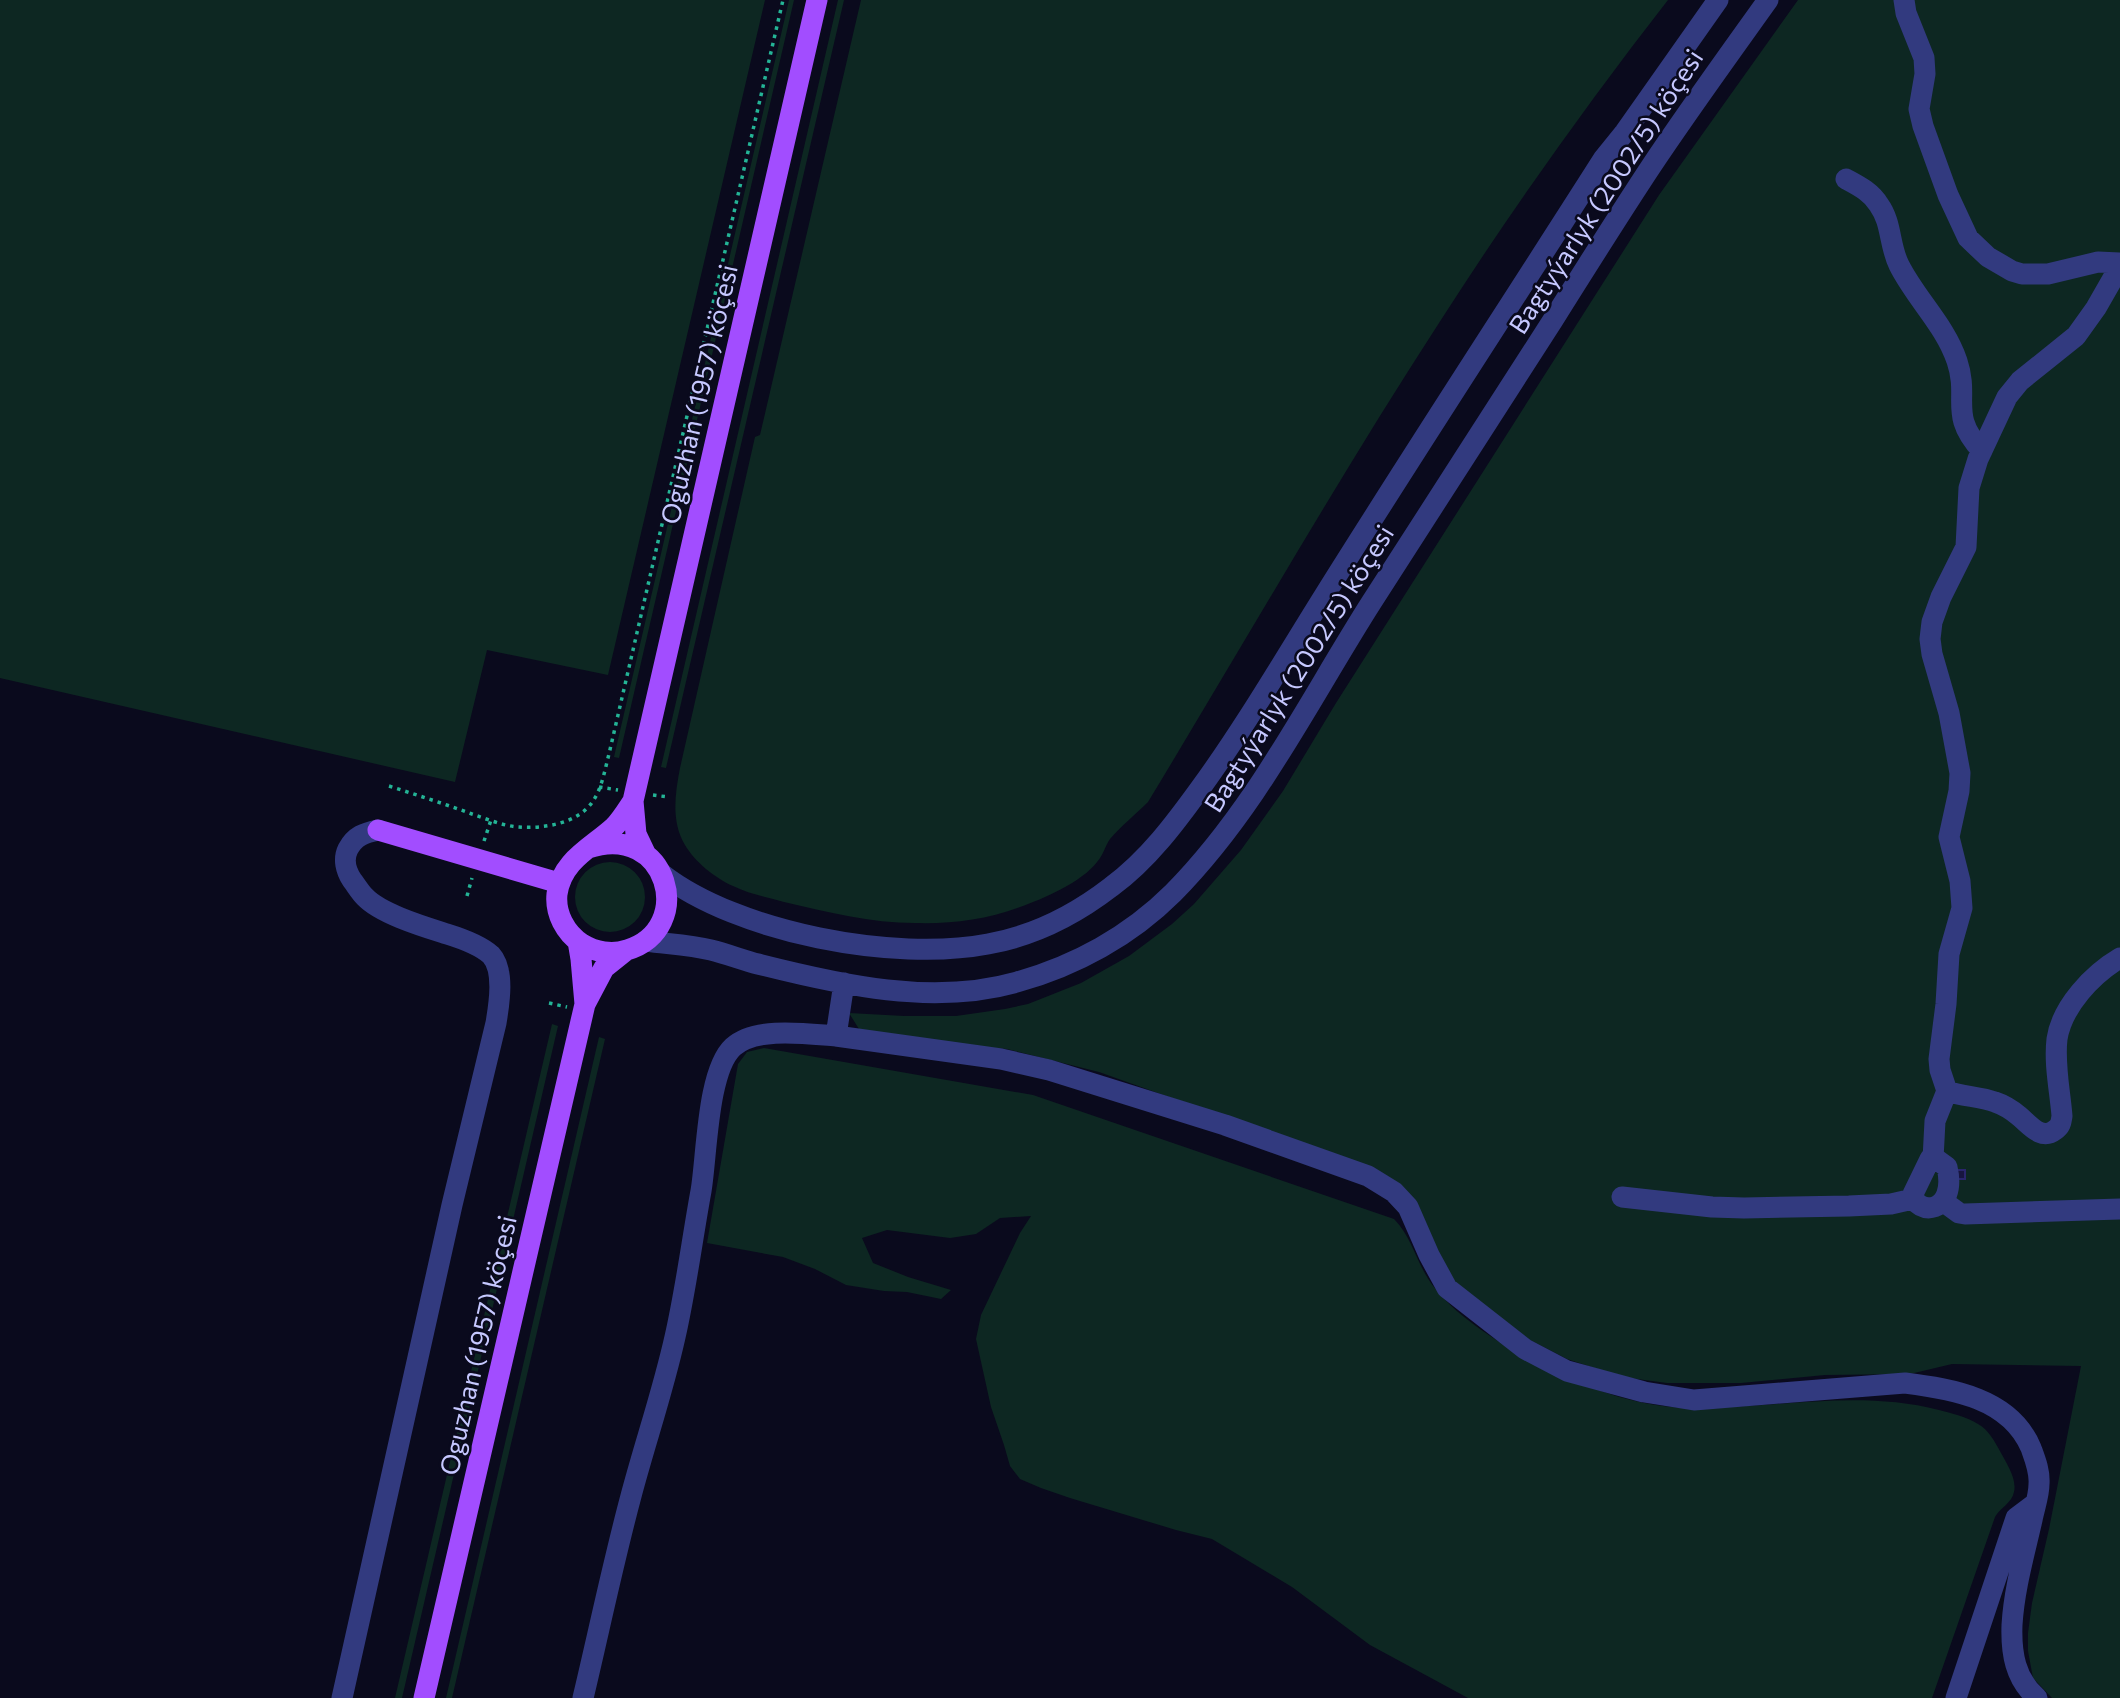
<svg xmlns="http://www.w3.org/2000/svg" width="2120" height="1698" viewBox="0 0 2120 1698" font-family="Commissioner,sans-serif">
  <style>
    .green { fill: #0d2722 }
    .building { fill: #17153f; stroke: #29256c; stroke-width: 2 }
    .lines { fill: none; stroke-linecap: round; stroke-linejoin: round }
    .path { stroke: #24b496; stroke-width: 3.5; stroke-dasharray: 3.5 5; stroke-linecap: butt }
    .minor { stroke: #323a7f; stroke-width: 21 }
    .major { stroke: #a24dff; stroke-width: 21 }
    .labels { text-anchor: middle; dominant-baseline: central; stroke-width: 5; stroke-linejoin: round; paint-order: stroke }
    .street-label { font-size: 26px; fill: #c6c8ff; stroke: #0a0a1d }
  </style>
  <rect width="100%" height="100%" fill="#0a0a1d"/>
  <path class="green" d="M 0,0 L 765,0 L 608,675 L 487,650 L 455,782 L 0,678 Z
    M 789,0 L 794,0 L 619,758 L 614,757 Z
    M 838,0 L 844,0 L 666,768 L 661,767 Z
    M 861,0 L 1668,0 C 1587,104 1510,212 1439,323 C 1337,480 1245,642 1148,802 C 1136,814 1121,826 1110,839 C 1105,846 1103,856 1097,862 C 1082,882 1043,899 1020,907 C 987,920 950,924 915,923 C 871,923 827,912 784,902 C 767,897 749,894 733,886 C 715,878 695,862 685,845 C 671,822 675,794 680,768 L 755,437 L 760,435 Z
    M 1798,0 L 2120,0 L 2120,1698 L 2052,1698 L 2033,1678 L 2028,1651 L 2028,1633 L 2032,1603 L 2049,1529 L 2081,1366 L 1952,1364 L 1910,1374 L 1825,1375 L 1741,1383 L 1667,1383 L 1622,1377 L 1567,1359 L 1530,1340 L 1460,1288 L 1446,1270 L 1413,1202 L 1242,1123 L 1099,1072 L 1007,1049 L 946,1044 L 859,1029 L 849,1013 L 904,1016 L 956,1016 L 1005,1009 L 1028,1004 L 1081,983 L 1129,956 L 1172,924 L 1194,904 L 1241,850 L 1283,791 L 1336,703 L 1659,195 Z
    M575 897a35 35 0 1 1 70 0a35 35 0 1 1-70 0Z
    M 552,1024 L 558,1026 L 402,1698 L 395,1698 Z
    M 599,1037 L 605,1039 L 452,1698 L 446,1698 Z
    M 764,1048 L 1033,1095 L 1394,1219 C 1413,1238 1417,1266 1434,1287 C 1467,1330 1543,1369 1593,1388 C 1624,1400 1659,1408 1691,1408 C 1774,1409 1857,1389 1939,1410 C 1951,1413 1967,1417 1978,1424 C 1989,1430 1995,1442 2001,1453 C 2007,1464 2017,1479 2014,1492 C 2012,1503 2000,1508 1995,1517 L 1932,1698 L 1468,1698 L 1370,1645 L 1292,1587 L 1212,1539 L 1176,1530 L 1070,1498 L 1041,1488 L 1020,1479 L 1010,1466 L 1004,1445 L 991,1407 L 976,1339 L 981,1315 L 1020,1233 L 1031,1216 L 1000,1218 L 976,1234 L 950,1238 L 887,1230 L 862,1238 L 873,1263 L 908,1277 L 951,1290 L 941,1299 L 907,1292 L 884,1291 L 846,1285 L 815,1269 L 783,1257 L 707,1243 L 738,1064 L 747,1052 Z"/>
  <path class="building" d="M 1956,1170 L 1965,1170 L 1965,1179 L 1956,1179 Z"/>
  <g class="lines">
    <path class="path" d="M 389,786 C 417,795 445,804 472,814 C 487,819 503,826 519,827 C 544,829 579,823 593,801 C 602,788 605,769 609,754 L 783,0
      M 599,787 L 618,790
      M 653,795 L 668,797
      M 484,841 L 491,820
      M 467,896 L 472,878
      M 549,1003 L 567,1007"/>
    <path class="minor" d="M 1904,0 L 1906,13 L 1924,58 L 1925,74 L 1919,109 L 1923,126 L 1948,195 L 1968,238 L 1988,257 L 2012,271 L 2022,274 L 2048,274 L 2098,262 L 2120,263
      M 1846,179 C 1859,186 1871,192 1879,205 C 1892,223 1889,245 1899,265 C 1916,299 1945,325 1957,361 C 1970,400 1948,414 1982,451
      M 2120,266 L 2096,308 L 2076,336 L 2020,381 L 2007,397 L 1978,459 L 1969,488 L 1966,547 L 1941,597 L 1932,622 L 1930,639 L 1932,654 L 1949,713 L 1960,773 L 1959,791 L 1949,837 L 1960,881 L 1962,908 L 1949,954 L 1946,1004 L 1939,1059 L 1940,1070 L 1947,1091 C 1963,1097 1979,1096 1995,1102 C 2004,1105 2012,1110 2019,1116 C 2029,1124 2041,1141 2055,1130 C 2061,1126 2061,1122 2062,1116 C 2060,1091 2054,1064 2057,1039 C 2062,1006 2093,974 2120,958
      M 662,874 C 738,933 895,962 988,944 C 1033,936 1076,914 1111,887 C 1148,860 1176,822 1202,786 C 1246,725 1284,660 1324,596 C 1416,449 1511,304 1604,158 L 1625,132 L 1718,0
      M 646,941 C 668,944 690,945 711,950 C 727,954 743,960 758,964 C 841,985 933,1006 1017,982 C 1075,966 1130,936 1173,893 C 1256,809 1308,702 1371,603 C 1432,509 1492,414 1553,320 C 1585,269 1617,218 1650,168 C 1688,111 1728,56 1768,0
      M 836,1036 L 1001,1059 L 1049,1070 L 1225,1125 L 1368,1176 L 1394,1192 L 1408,1207 L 1429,1255 L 1447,1288 L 1525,1349 L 1567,1371 L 1644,1392 L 1694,1400 L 1905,1383 C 1952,1389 2010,1398 2031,1448 C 2035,1459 2040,1471 2039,1484 C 2039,1496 2034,1509 2032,1520 C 2024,1555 2014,1590 2012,1625 C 2011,1653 2015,1679 2037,1698
      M 1930,1159 L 1936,1159 L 1947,1167 C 1958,1215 1915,1216 1913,1194 Z
      M 1933,1159 L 1935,1121 L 1947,1091
      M 1622,1197 L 1712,1207 L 1744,1208 L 1849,1206 L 1891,1204 L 1913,1199
      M 1944,1202 L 1959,1213 L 1965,1214 L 2120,1209
      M 342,1698 L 452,1205 L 496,1023 C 499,1005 505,970 491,955 C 481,946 460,938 447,934 C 425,927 381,914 365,897 C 360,892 356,885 352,880 C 346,871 343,859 348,849 C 355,836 364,833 378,830
      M 583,1698 C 599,1631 613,1563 631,1496 C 645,1443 663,1391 675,1337 C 686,1289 692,1240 701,1191 C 707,1156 707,1071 733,1047 C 756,1026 808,1034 836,1036 L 844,983
      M 1956,1698 L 2016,1518 L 2036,1503"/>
    <path class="major" d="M 378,830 L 559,883
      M 588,848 C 668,821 697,929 627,950 C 612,955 595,952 582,944 C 565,933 555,913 557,894 C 562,860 591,848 614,827 C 621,820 627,810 633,801
      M 646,855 L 636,834 L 633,801 L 817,0
      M 578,941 L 581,959 L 585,1004 L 604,968 L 624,952
      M 424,1698 L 585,1004"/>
  </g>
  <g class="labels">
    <g class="street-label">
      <text transform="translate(1605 191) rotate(-57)">Bagtyýarlyk (2002/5) köçesi</text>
      <text transform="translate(698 394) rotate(-77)">Oguzhan (1957) köçesi</text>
      <text transform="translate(1298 668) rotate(-58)">Bagtyýarlyk (2002/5) köçesi</text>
      <text transform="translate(477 1345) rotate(-77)">Oguzhan (1957) köçesi</text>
    </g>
  </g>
</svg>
